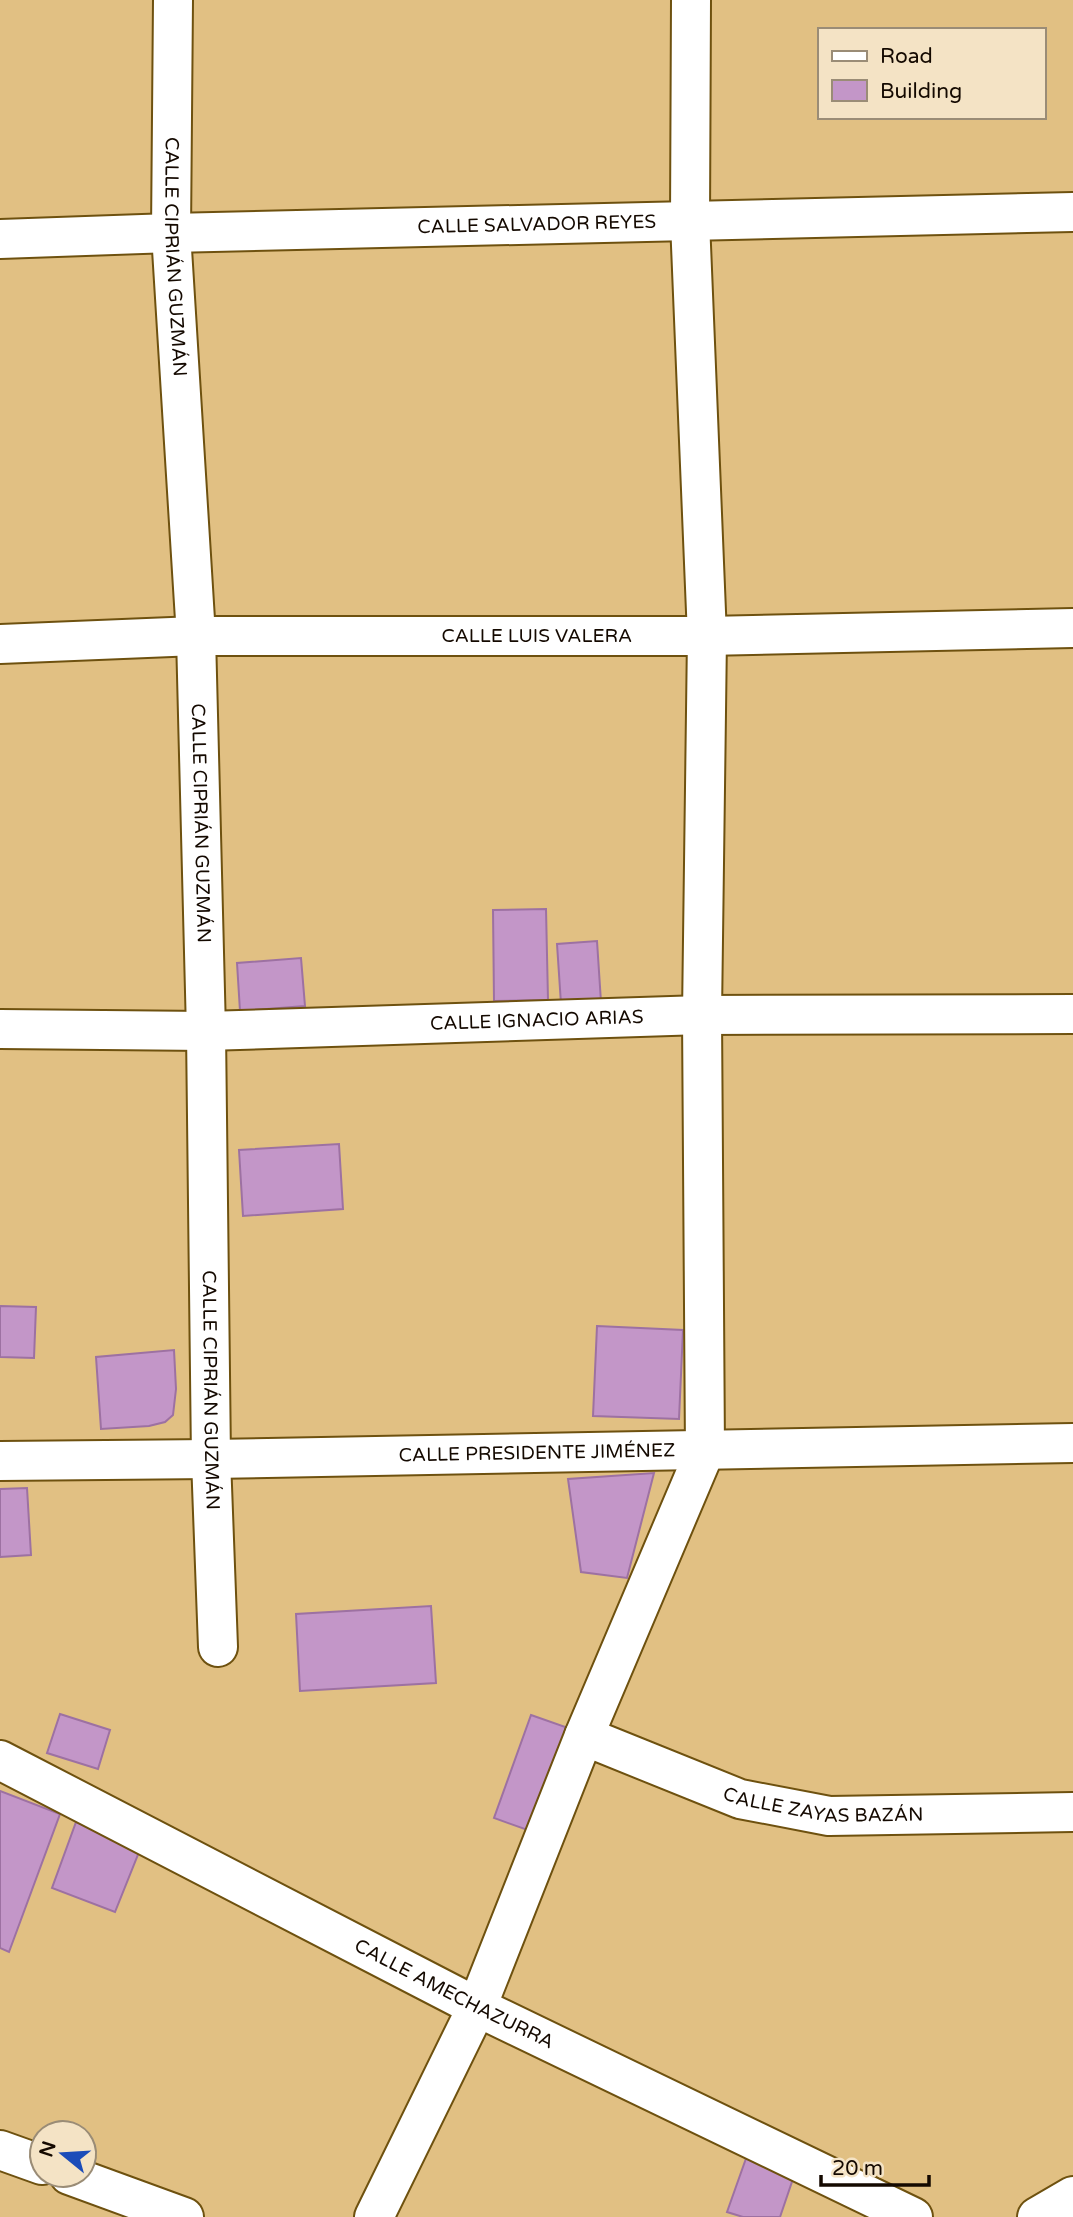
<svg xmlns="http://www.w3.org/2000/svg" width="1073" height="2217" viewBox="0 0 1073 2217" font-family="'Varela Round',sans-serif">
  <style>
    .building { fill: #c396c8; stroke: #9d71a2; stroke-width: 2 }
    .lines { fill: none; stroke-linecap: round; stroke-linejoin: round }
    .minor-casing { stroke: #6e510f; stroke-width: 42 }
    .major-casing { stroke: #6e510f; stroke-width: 42 }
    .minor { stroke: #fff; stroke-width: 38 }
    .major { stroke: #fff; stroke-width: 38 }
    .labels { text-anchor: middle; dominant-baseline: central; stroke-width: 7; stroke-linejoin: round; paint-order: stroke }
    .street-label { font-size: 19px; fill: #140900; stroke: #f4e3c5 }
  </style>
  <rect width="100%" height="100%" fill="#e1c083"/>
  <path class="building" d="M 546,909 L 548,1000 L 494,1001 L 493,910 Z
    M 597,941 L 601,1002 L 561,1004 L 557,944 Z
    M 301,958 L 305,1006 L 240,1011 L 237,963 Z
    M 339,1144 L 343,1209 L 243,1216 L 239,1150 Z
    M 0,1306 L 36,1307 L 34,1358 L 0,1357 Z
    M 597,1326 L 683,1330 L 679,1419 L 593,1416 Z
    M 174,1350 L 176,1389 L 173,1415 L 165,1422 L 149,1426 L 101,1429 L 96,1357 Z
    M 654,1473 L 627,1578 L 581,1572 L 568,1479 Z
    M 27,1488 L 31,1555 L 0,1557 L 0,1489 Z
    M 431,1606 L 436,1683 L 300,1691 L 296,1614 Z
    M 60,1714 L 110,1730 L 98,1769 L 47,1753 Z
    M 531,1715 L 574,1730 L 536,1833 L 494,1818 Z
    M 0,1791 L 60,1814 L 9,1952 L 0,1948 Z
    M 76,1822 L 141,1847 L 115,1912 L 52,1888 Z
    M 749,2150 L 797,2167 L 780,2217 L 743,2217 L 727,2212 Z"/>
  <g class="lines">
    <g class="minor-casing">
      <g id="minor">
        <path id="s1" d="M 173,0 L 171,233 L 196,636 L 206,1031 L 211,1459 L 218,1647"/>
        <path id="s2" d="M 0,239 L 171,233 L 1073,212"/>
        <path id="s3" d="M 0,644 L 196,636 L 707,636 L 1073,628"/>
        <path id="s4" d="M 0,1029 L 206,1031 L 702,1015 L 1073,1014"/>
        <path id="s5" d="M 0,1461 L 211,1459 L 1073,1443"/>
        <path id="s6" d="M 584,1736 L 740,1799 L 829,1816 L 1073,1812"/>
        <path id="s7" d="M 0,1760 L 477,2007 L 913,2217"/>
        <path d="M 374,2217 L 477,2007 L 584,1736 L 705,1451 L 702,1015 L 707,636 L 690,221 L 691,0"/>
      </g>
    </g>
    <g class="major-casing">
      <path id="major" d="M 0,2150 L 42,2165
        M 69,2175 L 184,2217
        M 1037,2217 L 1073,2196"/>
    </g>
    <use href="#minor" class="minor"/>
    <use href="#major" class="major"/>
  </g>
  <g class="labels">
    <g class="street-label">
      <text stroke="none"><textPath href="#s2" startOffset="537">CALLE SALVADOR REYES</textPath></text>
      <text stroke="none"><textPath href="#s1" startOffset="257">CALLE CIPRIÁN GUZMÁN</textPath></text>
      <text stroke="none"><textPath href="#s3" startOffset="537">CALLE LUIS VALERA</textPath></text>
      <text stroke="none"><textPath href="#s1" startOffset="824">CALLE CIPRIÁN GUZMÁN</textPath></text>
      <text stroke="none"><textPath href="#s4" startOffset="537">CALLE IGNACIO ARIAS</textPath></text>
      <text stroke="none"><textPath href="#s1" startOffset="1391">CALLE CIPRIÁN GUZMÁN</textPath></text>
      <text stroke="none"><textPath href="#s5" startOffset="537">CALLE PRESIDENTE JIMÉNEZ</textPath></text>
      <text stroke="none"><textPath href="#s6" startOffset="252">CALLE ZAYAS BAZÁN</textPath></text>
      <text stroke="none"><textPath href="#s7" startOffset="511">CALLE AMECHAZURRA</textPath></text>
    </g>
  </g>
  <rect x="818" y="28" width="228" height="91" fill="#f4e3c5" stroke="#9a8c76" stroke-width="2"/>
  <rect x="832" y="51" width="35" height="10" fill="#ffffff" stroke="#9a8c76" stroke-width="2"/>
  <text x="880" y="63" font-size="21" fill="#140900">Road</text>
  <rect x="832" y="80" width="35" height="21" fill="#c396c8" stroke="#9a8c76" stroke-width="2"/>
  <text x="880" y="98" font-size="21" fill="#140900">Building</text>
  <g transform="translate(63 2154) rotate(288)"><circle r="33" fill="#f4e3c5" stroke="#9a8c76" stroke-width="2"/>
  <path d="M0-5L12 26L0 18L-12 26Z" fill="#1b4cb9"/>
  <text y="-10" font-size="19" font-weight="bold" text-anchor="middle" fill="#140900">N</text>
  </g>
  <path d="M821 2175v10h108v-10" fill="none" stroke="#140900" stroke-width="3.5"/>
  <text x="832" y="2175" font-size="21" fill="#140900" stroke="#f4e3c5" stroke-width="5" paint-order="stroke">20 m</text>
</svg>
